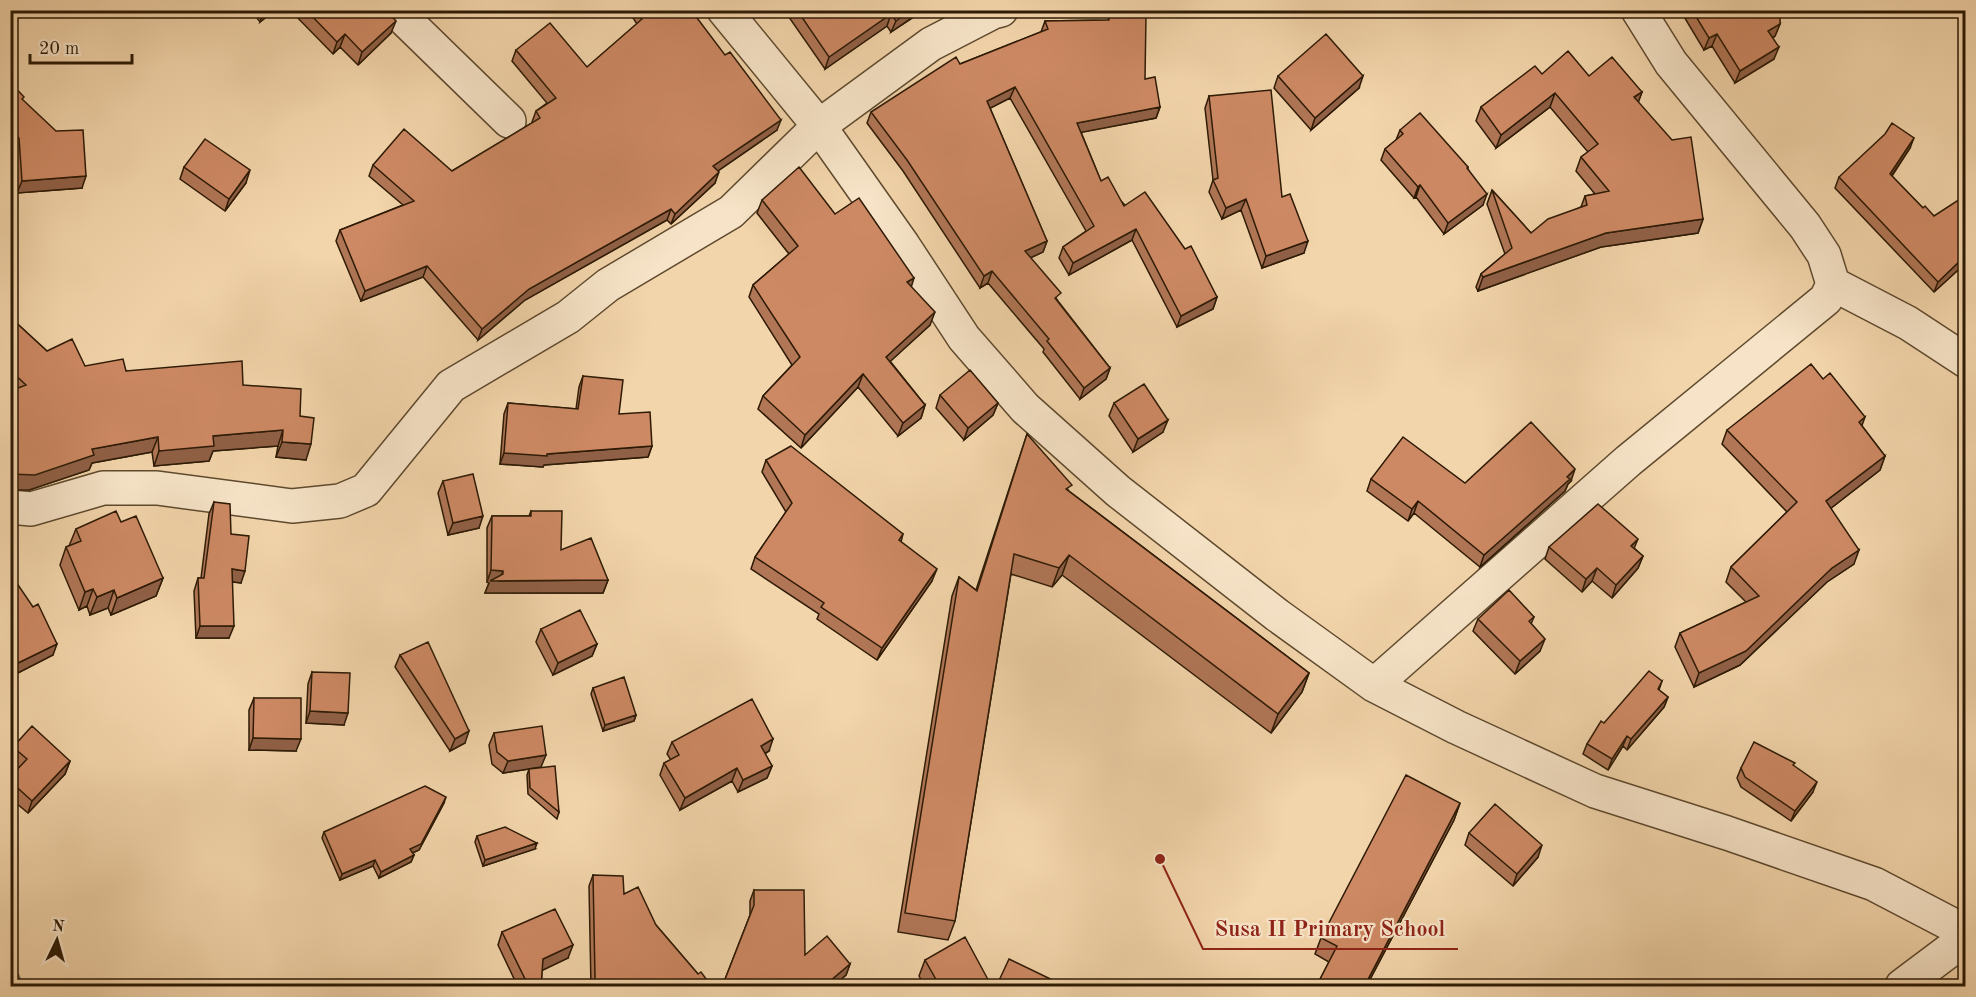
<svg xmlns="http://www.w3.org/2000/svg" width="1976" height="997" viewBox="0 0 1976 997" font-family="'Old Standard TT',serif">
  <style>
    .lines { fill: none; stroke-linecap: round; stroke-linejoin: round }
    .stream { stroke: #707964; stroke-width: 10 }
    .minor-casing { stroke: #5e492e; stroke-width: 36 }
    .minor { stroke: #f7e4c8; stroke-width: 33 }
    .wall { fill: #b07656; stroke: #2d1a05; stroke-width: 1.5 }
    .shaded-wall { fill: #906046; stroke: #2d1a05; stroke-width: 1.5 }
    .building { fill: #cd8964; stroke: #2d1a05; stroke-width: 1.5 }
    .leader { fill: none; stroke: #8f2418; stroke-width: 2 }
    .callout-dot { fill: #8f2418; stroke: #f7e4c8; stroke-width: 2 }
    .callout-label { font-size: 22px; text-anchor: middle; font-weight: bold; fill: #8f2418; stroke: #f7e4c8; stroke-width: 4.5; stroke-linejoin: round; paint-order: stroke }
  </style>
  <rect width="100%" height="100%" fill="#f3d5ab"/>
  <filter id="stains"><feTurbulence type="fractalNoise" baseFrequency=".00333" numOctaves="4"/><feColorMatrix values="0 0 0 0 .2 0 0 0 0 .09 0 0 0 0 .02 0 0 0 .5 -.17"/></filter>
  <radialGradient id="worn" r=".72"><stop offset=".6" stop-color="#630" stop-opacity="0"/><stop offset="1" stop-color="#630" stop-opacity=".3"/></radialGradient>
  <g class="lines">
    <path class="stream" d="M 10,966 L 19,986"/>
    <g class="minor-casing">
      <path id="minor" d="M 395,10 L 509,121
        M 724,10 L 819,126 L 903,245 L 964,338 L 1025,408 L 1118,491 L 1277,615 L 1374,685 L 1456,727 L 1595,791 L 1727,833 L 1874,884 L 1966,932
        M 1833,284 L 1908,323 L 1966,361
        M 10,507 L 31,509 L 103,488 L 157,488 L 292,506 L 340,501 L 366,490 L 451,386 L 568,317 L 608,285 L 731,212 L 819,126 L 931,44 L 993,12 L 1001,10
        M 1374,685 L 1628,461 L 1826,299 L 1833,284 L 1824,255 L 1805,226 L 1671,63 L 1638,10
        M 1902,986 L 1966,938"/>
    </g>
    <use href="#minor" class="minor"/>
  </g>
  <path class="wall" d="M 251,10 L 275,10 L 260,22 Z
    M 290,10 L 386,10 L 391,33 L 358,65 L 340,47 L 333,54 Z
    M 432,10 L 445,10 L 438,17 Z
    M 628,10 L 691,10 L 777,130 L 718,171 L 715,183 L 671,224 L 667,220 L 525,300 L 478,340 L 423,277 L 361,301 L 336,241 L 340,230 L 403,205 L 369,176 L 373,165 L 452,171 L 532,123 L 532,122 L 536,111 L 547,103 L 512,61 L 516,50 L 587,67 L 637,24 Z
    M 784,10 L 941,10 L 927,17 L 923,11 L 891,32 L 887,26 L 825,69 Z
    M 1680,10 L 1778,10 L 1780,24 L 1775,36 L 1773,38 L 1774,59 L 1735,83 L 1712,46 L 1704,50 Z
    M 1109,15 L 1160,107 L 1156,118 L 1081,132 L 1101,181 L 1217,297 L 1213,309 L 1177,327 L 1132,240 L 1069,275 L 1059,258 L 1063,247 L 1086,231 L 1010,98 L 990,108 L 1047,241 L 1043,252 L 1030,258 L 1058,301 L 1110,368 L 1106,379 L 1080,399 L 1043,352 L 1044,349 L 988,283 L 980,288 L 903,171 L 867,123 L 871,112 L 960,64 L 1041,32 L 1045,21 L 1108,20 Z
    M 1542,74 L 1589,76 L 1642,92 L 1638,102 L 1703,219 L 1698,233 L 1601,247 L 1478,291 L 1476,287 L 1481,274 L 1505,254 L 1487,204 L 1492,190 L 1531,233 L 1581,207 L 1585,196 L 1595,194 L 1576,171 L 1581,157 L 1588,152 L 1550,107 L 1496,148 L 1476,121 L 1481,107 Z
    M 1278,76 L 1359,88 L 1311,130 L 1274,88 Z
    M 10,82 L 23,101 L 82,188 L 17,193 L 15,150 L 10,146 Z
    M 1209,96 L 1282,197 L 1304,253 L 1262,268 L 1241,210 L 1222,219 L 1209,192 L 1213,180 L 1205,108 Z
    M 1400,130 L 1468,167 L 1468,169 L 1483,205 L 1444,234 L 1416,197 L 1414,198 L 1381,160 L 1385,149 L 1396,140 Z
    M 1910,148 L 1892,176 L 1923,208 L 1934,216 L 1965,207 L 1965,280 L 1958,270 L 1934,292 L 1835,188 L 1839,177 Z
    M 184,167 L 246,183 L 225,211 L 180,179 Z
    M 762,200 L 835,214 L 911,287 L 930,325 L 890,361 L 925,405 L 921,418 L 898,436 L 858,387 L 801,448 L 758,409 L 763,396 L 792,365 L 749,297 L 753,285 L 789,254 L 757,213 Z
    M 10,317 L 47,351 L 85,366 L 243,385 L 300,416 L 306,460 L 276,457 L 278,446 L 213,451 L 209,461 L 154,466 L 152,452 L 92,463 L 89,470 L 29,490 L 10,390 Z
    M 583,376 L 619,414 L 652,446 L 648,457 L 544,465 L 543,467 L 500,464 L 504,414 L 508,403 L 576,409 L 579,387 Z
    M 940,395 L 998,403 L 993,415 L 964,440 L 936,408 Z
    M 1114,403 L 1163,432 L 1133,452 L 1109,416 Z
    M 1862,426 L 1885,456 L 1880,470 L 1831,508 L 1854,564 L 1827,582 L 1740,665 L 1694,687 L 1675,647 L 1680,633 L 1746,602 L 1726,582 L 1731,567 L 1787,512 L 1722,444 L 1727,430 Z
    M 1027,434 L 1069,491 L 1309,673 L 1302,692 L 1271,733 L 1062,575 L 1052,587 L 1011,574 L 955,921 L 948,940 L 898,932 L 952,596 L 959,577 L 976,590 Z
    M 766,460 L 903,534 L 901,542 L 932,581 L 877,660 L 817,619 L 819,614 L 751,569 L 755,557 L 786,512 L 762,472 Z
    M 1371,479 L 1465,483 L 1571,481 L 1568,484 L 1565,491 L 1480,567 L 1414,513 L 1408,521 L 1367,491 Z
    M 443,481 L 479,528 L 448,535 L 438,493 Z
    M 214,502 L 231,534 L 241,583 L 232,582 L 229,638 L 196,638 L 194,591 L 198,578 L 201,578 L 209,514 Z
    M 531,511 L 561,550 L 608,580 L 603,593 L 485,593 L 489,583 L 487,582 L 487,528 L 492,516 L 529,516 Z
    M 121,522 L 163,578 L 156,596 L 111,615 L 108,608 L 90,615 L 87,606 L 79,610 L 60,565 L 66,547 L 69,546 L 76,529 Z
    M 1549,547 L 1634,548 L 1643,556 L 1638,568 L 1612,598 L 1592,581 L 1582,592 L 1545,559 Z
    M 10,573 L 53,655 L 12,676 L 10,672 Z
    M 1534,617 L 1531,624 L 1540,651 L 1515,674 L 1473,631 L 1478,619 Z
    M 541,629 L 597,644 L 592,656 L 553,675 L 536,642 Z
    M 400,655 L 465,743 L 450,751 L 395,667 Z
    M 312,672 L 344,725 L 306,723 L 308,684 Z
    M 1662,681 L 1659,690 L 1668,697 L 1664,707 L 1627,750 L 1623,746 L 1608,770 L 1583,754 L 1587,744 L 1604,723 Z
    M 593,688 L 636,715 L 634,721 L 603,731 L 591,694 Z
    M 254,698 L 296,751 L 249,750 L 249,710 Z
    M 494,733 L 541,767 L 559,812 L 557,819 L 528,794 L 527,775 L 529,769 L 503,773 L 492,764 L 489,745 Z
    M 672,742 L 769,751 L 765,754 L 772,766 L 767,778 L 738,792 L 732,781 L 680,810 L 660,775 L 664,763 L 671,760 L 667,754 Z
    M 13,747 L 70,761 L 65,774 L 28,813 L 10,798 L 10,777 L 18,768 L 10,761 L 10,753 Z
    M 1741,768 L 1813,792 L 1791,821 L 1741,787 L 1737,778 Z
    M 444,803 L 419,850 L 412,853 L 414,855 L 411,862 L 379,878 L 373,866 L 340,880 L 322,838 L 324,832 Z
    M 1460,803 L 1454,820 L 1366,987 L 1316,987 L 1329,962 L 1315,954 L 1321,938 Z
    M 1469,833 L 1538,857 L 1513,886 L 1465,845 Z
    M 477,836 L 535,849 L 483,866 L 475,842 Z
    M 593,875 L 624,894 L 656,925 L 698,974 L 712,987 L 591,987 L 589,886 Z
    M 754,890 L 805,955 L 850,964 L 846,975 L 832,987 L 722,987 L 750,915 L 750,901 Z
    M 502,932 L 568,958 L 542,970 L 541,987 L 518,987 L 498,945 Z
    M 925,960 L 992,987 L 925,987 L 919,976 Z"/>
  <path class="shaded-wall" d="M 264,10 L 275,10 L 260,22 Z
    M 441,10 L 445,10 L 438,17 Z
    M 910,10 L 923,10 L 891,32 L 896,21 Z
    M 929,10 L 941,10 L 927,17 Z
    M 891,14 L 887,26 L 825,69 L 829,57 Z
    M 396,21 L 391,33 L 358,65 L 362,52 Z
    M 1780,24 L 1775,36 L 1764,43 L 1768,31 Z
    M 345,34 L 340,47 L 333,54 L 337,42 Z
    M 1717,34 L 1712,46 L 1704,50 L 1709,38 Z
    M 1779,47 L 1774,59 L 1735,83 L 1740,71 Z
    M 1363,76 L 1359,88 L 1311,130 L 1315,118 Z
    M 1015,87 L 1010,98 L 983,112 L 987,101 Z
    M 1642,92 L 1637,106 L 1634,97 Z
    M 1555,93 L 1550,107 L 1496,148 L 1501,135 Z
    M 1160,107 L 1156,118 L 1073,134 L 1077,123 Z
    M 781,120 L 777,130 L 709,177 L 713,166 Z
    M 1914,138 L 1910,148 L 1886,184 L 1890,174 Z
    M 250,170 L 246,183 L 225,211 L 229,199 Z
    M 719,172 L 715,183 L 671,224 L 675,214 Z
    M 86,176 L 82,188 L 17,193 L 22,181 Z
    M 1420,185 L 1416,197 L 1414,198 L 1418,187 Z
    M 1487,194 L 1483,205 L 1444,234 L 1448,223 Z
    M 1246,199 L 1241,210 L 1222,219 L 1226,208 Z
    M 671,209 L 667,220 L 525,300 L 478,340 L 482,329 L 529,289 Z
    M 1703,219 L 1698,233 L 1601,247 L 1478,291 L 1483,277 L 1606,233 Z
    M 1136,229 L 1132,240 L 1069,275 L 1073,263 Z
    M 1047,241 L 1043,252 L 1021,262 L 1025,251 Z
    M 1308,241 L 1304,253 L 1262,268 L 1266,256 Z
    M 1962,259 L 1958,270 L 1934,292 L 1938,282 Z
    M 427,266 L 423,277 L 361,301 L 365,291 Z
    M 992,271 L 988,283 L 980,288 L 984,276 Z
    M 914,278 L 910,291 L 907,282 Z
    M 1217,297 L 1213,309 L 1177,327 L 1181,316 Z
    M 935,312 L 930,325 L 882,369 L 886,357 Z
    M 1110,368 L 1106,379 L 1080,399 L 1084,388 Z
    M 863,374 L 858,387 L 801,448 L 805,435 Z
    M 998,403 L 993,415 L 964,440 L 968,428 Z
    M 925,405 L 921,418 L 898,436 L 903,423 Z
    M 1865,417 L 1860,431 L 1859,422 Z
    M 1168,420 L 1163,432 L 1133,452 L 1138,439 Z
    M 283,430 L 278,446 L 213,451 L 209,461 L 154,466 L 159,451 L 213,436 Z
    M 158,437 L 152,452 L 92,463 L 89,470 L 29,490 L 10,490 L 10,474 L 92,449 Z
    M 282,442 L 311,444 L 306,460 L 276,457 Z
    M 652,446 L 648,457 L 544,465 L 543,467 L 500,464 L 504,453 L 547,454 Z
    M 1885,456 L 1880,470 L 1821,516 L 1826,501 Z
    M 1575,469 L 1571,481 L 1568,484 L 1565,491 L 1480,567 L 1484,555 Z
    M 1418,501 L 1414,513 L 1408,521 L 1412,509 Z
    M 483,516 L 479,528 L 448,535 L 453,523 Z
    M 1638,539 L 1633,551 L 1631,546 Z
    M 1859,550 L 1854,564 L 1827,582 L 1740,665 L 1694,687 L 1699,673 L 1832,568 Z
    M 1069,555 L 1062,575 L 1052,587 L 1059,568 Z
    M 1643,556 L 1638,568 L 1612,598 L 1616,585 Z
    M 1597,568 L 1592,581 L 1582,592 L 1586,579 Z
    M 232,569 L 245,571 L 241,583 L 227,581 Z
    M 937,569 L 932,581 L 877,660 L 882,648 Z
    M 491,570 L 503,571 L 499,581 L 608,580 L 603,593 L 485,593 L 489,583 L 487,582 Z
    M 163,578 L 156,596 L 111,615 L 117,598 Z
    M 93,589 L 87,606 L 79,610 L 85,592 Z
    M 114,590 L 108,608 L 90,615 L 97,597 Z
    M 200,626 L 234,626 L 229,638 L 196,638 Z
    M 1545,639 L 1540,651 L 1515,674 L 1520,661 Z
    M 57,644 L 53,655 L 12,676 L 16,664 Z
    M 597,644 L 592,656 L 553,675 L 558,663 Z
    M 1309,673 L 1302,692 L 1271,733 L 1278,714 Z
    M 1668,697 L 1664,707 L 1627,750 L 1631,739 Z
    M 310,711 L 348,713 L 344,725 L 306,723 Z
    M 636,715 L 634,721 L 603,731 L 605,725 Z
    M 469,731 L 465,743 L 450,751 L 455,739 Z
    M 1627,736 L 1623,746 L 1608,770 L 1612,759 Z
    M 253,738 L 301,739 L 296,751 L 249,750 Z
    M 773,739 L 769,751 L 756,758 L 761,746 Z
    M 546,755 L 541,767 L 503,773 L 508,761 Z
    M 70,761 L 65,774 L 28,813 L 32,801 Z
    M 772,766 L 767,778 L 738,792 L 743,780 Z
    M 737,768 L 732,781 L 680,810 L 685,798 Z
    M 1817,782 L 1813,792 L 1791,821 L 1795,811 Z
    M 446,797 L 444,803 L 419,850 L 408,855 L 410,849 Z
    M 1460,803 L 1454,820 L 1366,987 L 1364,987 Z
    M 537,843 L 535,849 L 483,866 L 485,860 Z
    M 1542,845 L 1538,857 L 1513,886 L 1517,874 Z
    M 414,855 L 411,862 L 379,878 L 381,872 Z
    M 375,860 L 373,866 L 340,880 L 342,874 Z
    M 573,945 L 568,958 L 539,972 L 543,959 Z
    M 850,964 L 846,975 L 832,987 L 823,987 Z"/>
  <path class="building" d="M 306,10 L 386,10 L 396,21 L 362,52 L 345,34 L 337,42 Z
    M 639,10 L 691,10 L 725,55 L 730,52 L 781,120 L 713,166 L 719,172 L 675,214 L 671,209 L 529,289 L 482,329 L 427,266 L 365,291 L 340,230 L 414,201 L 373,165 L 404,129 L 452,171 L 540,118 L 536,111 L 556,98 L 516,50 L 550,23 L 587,67 L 642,19 L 640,17 L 643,15 Z
    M 797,10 L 910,10 L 896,21 L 891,14 L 829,57 Z
    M 1692,10 L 1778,10 L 1780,13 L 1780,24 L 1768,31 L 1779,47 L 1740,71 L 1717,34 L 1709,38 Z
    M 1109,15 L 1146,15 L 1145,79 L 1155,77 L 1160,107 L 1077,123 L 1101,181 L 1108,177 L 1124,206 L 1145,192 L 1185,249 L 1191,246 L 1217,297 L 1181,316 L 1136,229 L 1073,263 L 1063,247 L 1094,226 L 1015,87 L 987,101 L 1047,241 L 1025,251 L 1061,293 L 1055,298 L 1110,368 L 1084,388 L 1047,341 L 1049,339 L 992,271 L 984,276 L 907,160 L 871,112 L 956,57 L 960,64 L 1048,29 L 1045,21 L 1109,20 Z
    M 1326,34 L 1363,76 L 1315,118 L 1278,76 Z
    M 1568,51 L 1589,76 L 1612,57 L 1642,92 L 1634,97 L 1672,140 L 1691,137 L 1703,219 L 1606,233 L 1483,277 L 1481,274 L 1512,248 L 1492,190 L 1531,233 L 1548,219 L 1587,205 L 1585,196 L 1609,191 L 1581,157 L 1598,144 L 1555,93 L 1501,135 L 1481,107 L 1535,66 L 1542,74 Z
    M 10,82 L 24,97 L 22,99 L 56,131 L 83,130 L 86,176 L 22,181 L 19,138 L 10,130 Z
    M 1271,90 L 1282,197 L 1290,194 L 1308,241 L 1266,256 L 1246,199 L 1226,208 L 1213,180 L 1218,178 L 1209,96 Z
    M 1420,113 L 1468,167 L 1467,168 L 1487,194 L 1448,223 L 1420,185 L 1418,187 L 1385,149 L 1403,134 L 1400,130 Z
    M 1892,123 L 1914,138 L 1890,174 L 1923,208 L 1925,206 L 1934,216 L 1960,199 L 1965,207 L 1965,264 L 1962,259 L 1938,282 L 1839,177 L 1885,134 Z
    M 205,139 L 250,170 L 229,199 L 184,167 Z
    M 799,167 L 835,214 L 859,198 L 914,278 L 907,282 L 935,312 L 886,357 L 925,405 L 903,423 L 863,374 L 805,435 L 763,396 L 800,357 L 753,285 L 798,246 L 762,200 Z
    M 10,317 L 47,351 L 72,339 L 85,366 L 123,359 L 126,371 L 242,361 L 243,385 L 301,389 L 300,416 L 314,418 L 311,444 L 282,442 L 283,430 L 213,436 L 214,446 L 159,451 L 158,437 L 92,449 L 94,455 L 35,475 L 10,474 L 10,391 L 26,385 L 10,370 Z
    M 1811,364 L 1823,379 L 1830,373 L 1865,417 L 1859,422 L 1885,456 L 1826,501 L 1859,550 L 1832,568 L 1746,651 L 1699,673 L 1680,633 L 1759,596 L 1731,567 L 1797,502 L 1727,430 Z
    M 970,370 L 998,403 L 968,428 L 940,395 Z
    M 583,376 L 623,380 L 619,414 L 650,412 L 652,446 L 547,454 L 547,456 L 504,453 L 508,403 L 578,409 Z
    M 1144,384 L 1168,420 L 1138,439 L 1114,403 Z
    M 1531,422 L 1575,469 L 1567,477 L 1570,479 L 1484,555 L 1418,501 L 1412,509 L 1371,479 L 1403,437 L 1465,483 Z
    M 1027,434 L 1072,485 L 1066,489 L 1309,673 L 1278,714 L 1069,555 L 1059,568 L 1014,554 L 955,921 L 905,913 L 959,577 L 977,591 Z
    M 791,446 L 903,534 L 899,540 L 937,569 L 882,648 L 821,607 L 824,603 L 755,557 L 792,503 L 766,460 Z
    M 473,474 L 483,516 L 453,523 L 443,481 Z
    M 214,502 L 230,504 L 231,534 L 249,536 L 245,571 L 232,569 L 234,626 L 200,626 L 198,578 L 204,578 Z
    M 1598,504 L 1638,539 L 1631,546 L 1643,556 L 1616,585 L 1597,568 L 1586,579 L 1549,547 Z
    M 116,511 L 121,522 L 136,516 L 163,578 L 117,598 L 114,590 L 97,597 L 93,589 L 85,592 L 66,547 L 81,541 L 76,529 Z
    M 531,511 L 562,511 L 561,550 L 591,538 L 608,580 L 490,581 L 503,574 L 503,571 L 491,570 L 492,516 L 531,516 Z
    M 10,573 L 33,607 L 38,604 L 57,644 L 16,664 L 10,653 Z
    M 1509,590 L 1534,617 L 1529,621 L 1545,639 L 1520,661 L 1478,619 Z
    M 580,610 L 597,644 L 558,663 L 541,629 Z
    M 428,642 L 469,731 L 455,739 L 400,655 Z
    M 1649,671 L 1662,681 L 1658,689 L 1668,697 L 1631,739 L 1627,736 L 1612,759 L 1587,744 L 1601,721 L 1604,723 Z
    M 312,672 L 350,673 L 348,713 L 310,711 Z
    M 624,677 L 636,715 L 605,725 L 593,688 Z
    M 254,698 L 301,698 L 301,739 L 253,738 Z
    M 752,699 L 773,739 L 761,746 L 772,766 L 743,780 L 737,768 L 685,798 L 664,763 L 679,755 L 672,742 Z
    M 32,726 L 70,761 L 32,801 L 10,781 L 10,777 L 27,759 L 13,747 Z
    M 542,726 L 546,755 L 508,761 L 497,752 L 494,733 Z
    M 1754,742 L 1795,763 L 1793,765 L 1817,782 L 1795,811 L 1745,777 L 1741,768 Z
    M 555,766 L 559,812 L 530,788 L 529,769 Z
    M 1406,775 L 1460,803 L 1364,987 L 1316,987 L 1337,946 L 1321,938 Z
    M 425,786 L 446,797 L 421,844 L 410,849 L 414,855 L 381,872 L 375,860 L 342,874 L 324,832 Z
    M 1495,804 L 1542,845 L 1517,874 L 1469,833 Z
    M 505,827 L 537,843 L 485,860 L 477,836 Z
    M 593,875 L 623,876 L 624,894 L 638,887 L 656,925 L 698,974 L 701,972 L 712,987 L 598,987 L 595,978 Z
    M 754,890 L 804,890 L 805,955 L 827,936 L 850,964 L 823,987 L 722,987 L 754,905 Z
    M 555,909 L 573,945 L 543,959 L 541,987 L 529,987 L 502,932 Z
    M 965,937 L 992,987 L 936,987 L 938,983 L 925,960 Z
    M 1009,959 L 1067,987 L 996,987 Z"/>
  <path class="leader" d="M1160 859L1203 949H1458"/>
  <circle class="callout-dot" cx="1160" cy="859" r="6"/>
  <g class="callout-label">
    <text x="1330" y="936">Susa II Primary School</text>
  </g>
  <rect width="1976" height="997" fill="none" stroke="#f3d5ab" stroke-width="36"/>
  <rect x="12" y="12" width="1952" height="973" fill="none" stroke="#2d1a05" stroke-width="3"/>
  <rect x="18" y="18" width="1940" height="961" fill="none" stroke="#2d1a05" stroke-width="1.5"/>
  <g transform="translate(57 940) rotate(5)" stroke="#f7e4c8" stroke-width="4.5" paint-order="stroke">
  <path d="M0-4.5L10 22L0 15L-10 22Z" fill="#2d1a05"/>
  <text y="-9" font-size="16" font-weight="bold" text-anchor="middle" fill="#2d1a05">N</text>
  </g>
  <path d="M30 54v9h102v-9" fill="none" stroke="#2d1a05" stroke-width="3"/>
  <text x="39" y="54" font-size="18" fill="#2d1a05" stroke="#f7e4c8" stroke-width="4.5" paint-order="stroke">20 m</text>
  <rect width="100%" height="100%" filter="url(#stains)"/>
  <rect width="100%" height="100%" fill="url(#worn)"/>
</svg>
